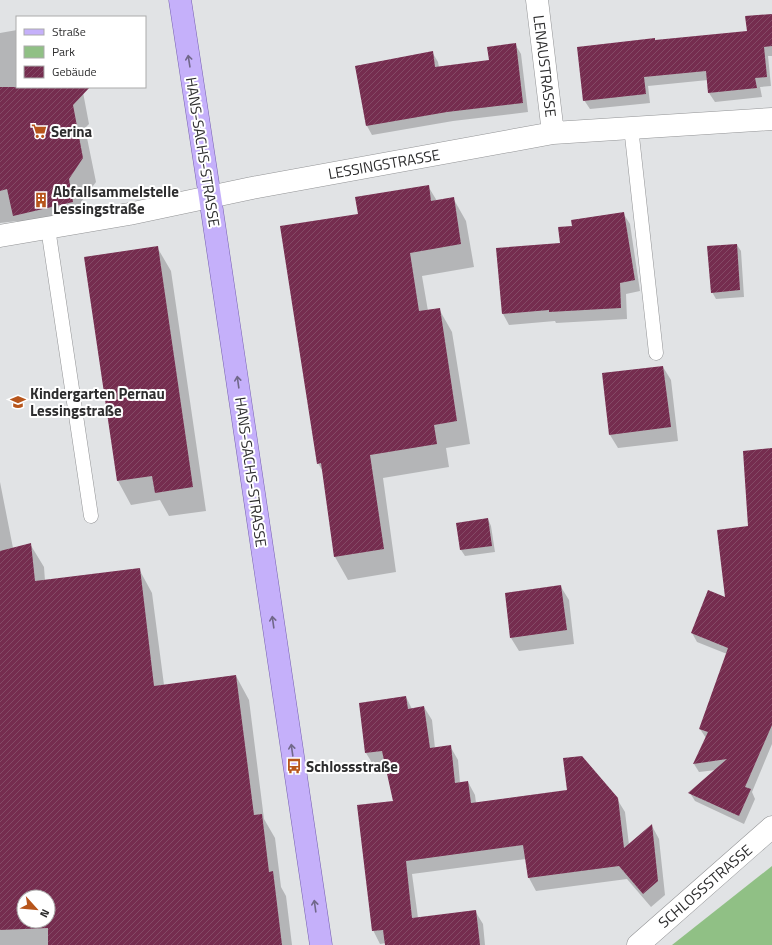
<svg xmlns="http://www.w3.org/2000/svg" width="772" height="945" viewBox="0 0 772 945" font-family="'Titillium Web',sans-serif">
  <style>
    .park { fill: #90c085 }
    .shadow { fill: #0003; fill-rule: evenodd }
    .building { fill: url(#building-hatch); fill-rule: evenodd }
    .lines { fill: none; stroke-linecap: round; stroke-linejoin: round }
    .lane-casing { stroke: #929395; stroke-width: 15 }
    .street-casing { stroke: #929395; stroke-width: 23 }
    .primary-casing { stroke: #7660b1; stroke-width: 23 }
    .lane { stroke: #fff; stroke-width: 14 }
    .street { stroke: #fff; stroke-width: 22 }
    .primary { stroke: #c5b0fa; stroke-width: 22 }
    .oneway { stroke: #71688a }
    .labels { text-anchor: middle; dominant-baseline: central; stroke-width: 4; stroke-linejoin: round; paint-order: stroke }
    .street-label { font-size: 15px; fill: #2d2d2e; stroke: #fff }
    .poi-label { font-size: 15px; font-weight: bold; fill: #2d2d2e; stroke: #fff; text-anchor: start }
  </style>
  <defs>
    <pattern id="building-hatch" width="6" height="6" patternUnits="userSpaceOnUse"><rect width="6" height="6" fill="#752d4f"/><path d="M-1 1l2-2M0 6l6-6M5 7l2-2" fill="none" stroke="#844a66"/></pattern>
  </defs>
  <rect width="100%" height="100%" fill="#e1e3e5"/>
  <path class="park" d="M 772,866 L 772,945 L 672,945 Z"/>
  <path class="shadow" d="M 772,16 L 772,56 L 768,56 L 771,86 L 760,87 L 762,97 L 715,102 L 709,93 L 708,80 L 648,86 L 650,103 L 590,109 L 584,100 L 655,41 L 748,32 Z
    M 17,30 L 17,87 L 82,87 L 89,124 L 85,128 L 96,182 L 81,202 L 86,225 L 27,239 L 17,221 L 0,223 L 0,33 Z
    M 515,44 L 521,54 L 528,112 L 453,121 L 372,135 L 367,126 L 356,66 L 432,52 L 438,62 L 439,68 L 490,61 Z
    M 428,186 L 437,201 L 453,198 L 466,221 L 474,267 L 422,276 L 428,311 L 439,309 L 452,332 L 470,444 L 446,448 L 449,467 L 383,478 L 396,572 L 348,580 L 335,557 L 323,472 L 318,463 L 359,214 Z
    M 623,213 L 630,224 L 640,291 L 626,294 L 627,319 L 556,323 L 555,321 L 509,325 L 503,314 L 497,249 L 561,244 L 573,227 Z
    M 737,245 L 741,251 L 744,297 L 716,299 L 712,292 Z
    M 157,247 L 171,271 L 206,511 L 169,516 L 160,500 L 131,505 L 118,481 L 85,258 Z
    M 663,367 L 671,380 L 678,441 L 618,448 L 610,435 Z
    M 772,449 L 772,744 L 752,792 L 755,799 L 744,824 L 695,801 L 690,793 L 716,770 L 699,772 L 694,764 L 706,738 L 700,729 L 727,654 L 697,642 L 692,633 L 708,592 L 726,599 Z
    M 0,482 L 13,548 L 30,544 L 44,567 L 45,581 L 139,569 L 152,593 L 164,685 L 236,676 L 249,700 L 264,819 L 275,838 L 281,887 L 286,896 L 292,945 L 0,945 ZM 24,897 L 48,897 L 48,921 L 24,921 Z
    M 488,519 L 491,526 L 495,552 L 465,556 L 461,550 Z
    M 561,587 L 569,600 L 574,644 L 519,651 L 511,638 Z
    M 406,697 L 412,709 L 424,707 L 432,720 L 435,748 L 450,746 L 458,760 L 460,783 L 468,782 L 475,795 L 476,803 L 617,799 L 625,812 L 629,845 L 652,826 L 659,839 L 665,895 L 651,907 L 627,879 L 536,891 L 529,878 L 526,859 L 412,874 L 418,918 L 475,911 L 483,924 L 485,945 L 386,945 L 386,943 L 380,944 L 373,930 L 394,802 L 386,764 L 374,766 L 366,753 Z"/>
  <path class="building" d="M 772,14 L 772,46 L 764,47 L 767,77 L 755,78 L 757,88 L 708,93 L 706,71 L 644,77 L 646,94 L 583,101 L 577,47 L 655,38 L 655,40 L 747,31 L 745,16 Z
    M 516,43 L 523,103 L 447,112 L 366,126 L 355,66 L 433,51 L 435,67 L 489,60 L 487,47 Z
    M 0,87 L 90,87 L 73,105 L 83,158 L 69,179 L 73,202 L 13,216 L 7,189 L 0,191 Z
    M 429,185 L 431,201 L 454,197 L 461,244 L 410,253 L 419,311 L 440,308 L 457,421 L 434,425 L 437,444 L 370,455 L 384,549 L 334,557 L 321,463 L 317,464 L 280,226 L 358,214 L 355,197 Z
    M 624,212 L 635,280 L 620,283 L 621,308 L 549,312 L 549,310 L 502,314 L 496,248 L 560,243 L 558,227 L 572,226 L 571,220 Z
    M 737,244 L 740,290 L 711,293 L 707,246 Z
    M 158,246 L 193,487 L 155,493 L 152,476 L 117,481 L 84,257 Z
    M 663,366 L 671,427 L 609,435 L 602,373 Z
    M 772,448 L 772,725 L 745,787 L 751,789 L 739,816 L 688,793 L 727,759 L 693,764 L 708,732 L 699,729 L 728,648 L 691,633 L 708,590 L 725,597 L 717,530 L 748,526 L 743,451 Z
    M 488,518 L 492,546 L 460,550 L 456,523 Z
    M 31,543 L 35,581 L 140,568 L 154,686 L 236,675 L 254,815 L 262,814 L 269,872 L 273,871 L 282,945 L 48,945 L 48,928 L 0,930 L 0,551 ZM 24,897 L 48,897 L 48,921 L 24,921 Z
    M 561,585 L 567,630 L 510,638 L 505,593 Z
    M 406,696 L 408,709 L 424,706 L 430,748 L 451,745 L 455,783 L 468,781 L 471,803 L 567,790 L 563,758 L 582,756 L 618,798 L 624,848 L 652,824 L 658,881 L 643,894 L 619,866 L 528,878 L 523,845 L 406,861 L 412,918 L 476,910 L 480,945 L 385,945 L 383,930 L 372,931 L 357,805 L 393,801 L 382,751 L 365,753 L 359,703 Z"/>
  <g class="lines">
    <g class="lane-casing">
      <path id="lane" d="M 631,127 L 656,353
        M 48,228 L 91,516"/>
    </g>
    <g class="street-casing">
      <path id="street" d="M 537,0 L 553,133
        M 0,236 L 129,214 L 252,188 L 553,133 L 772,119
        M 638,945 L 772,827"/>
    </g>
    <g class="primary-casing">
      <path id="primary" d="M 180,0 L 210,197 L 321,945"/>
    </g>
    <use href="#lane" class="lane"/>
    <use href="#street" class="street"/>
    <use href="#primary" class="primary"/>
  </g>
  <defs><path id="oneway-shaft" d="M-6 0H5M1.5-3L5.5 0L1.5 3" fill="none" stroke-width="1.6" stroke-linecap="round" stroke-linejoin="round"/></defs>
  <g class="oneway">
    <use href="#oneway-shaft" transform="translate(189 61) rotate(-99)"/>
    <use href="#oneway-shaft" transform="translate(238 382) rotate(-98)"/>
    <use href="#oneway-shaft" transform="translate(273 622) rotate(-98)"/>
    <use href="#oneway-shaft" transform="translate(292 750) rotate(-98)"/>
    <use href="#oneway-shaft" transform="translate(315 906) rotate(-98)"/>
  </g>
  <defs>
    <g id="supermarket-bare" transform="scale(1.2)"><path d="M-6-5.5h2.5l.6 2H6L4.5 2H-2.5L-4.4-4H-6ZM-1.5 3.2a1.3 1.3 0 1 0 .1 0ZM3 3.2a1.3 1.3 0 1 0 .1 0Z" fill="#b7551b" stroke="#fff" stroke-width="2.5" paint-order="stroke"/></g>
    <g id="building-bare" transform="scale(1.2)"><path d="M-4-6H4V6H1V3H-1V6H-4ZM-2.5-4.3h1.7v1.8h-1.7ZM.8-4.3h1.7v1.8H.8ZM-2.5-1h1.7V.8h-1.7ZM.8-1h1.7V.8H.8Z" fill="#b7551b" stroke="#fff" stroke-width="2.5" paint-order="stroke"/></g>
    <g id="school-bare" transform="scale(1.2)"><path d="M0-5L7-2L0 1L-7-2ZM-4 1L0 2.5L4 1V4Q0 6-4 4Z" fill="#b7551b" stroke="#fff" stroke-width="2.5" paint-order="stroke"/></g>
    <g id="bus-bare" transform="scale(1.2)"><path d="M-5-6H5V4H4V6H2V4H-2V6H-4V4H-5ZM-3.5-4V0h7V-4ZM-3.5 1.2v1.5H-2V1.2ZM2 1.2v1.5H3.5V1.2Z" fill="#b7551b" stroke="#fff" stroke-width="2.5" paint-order="stroke"/></g>
  </defs>
  <g fill-rule="evenodd">
    <use href="#supermarket-bare" x="39" y="131"/>
    <use href="#building-bare" x="41" y="200"/>
    <use href="#school-bare" x="18" y="402"/>
    <use href="#bus-bare" x="294" y="766"/>
  </g>
  <g class="labels">
    <g class="street-label">
      <text transform="translate(545 66) rotate(83)">LENAUSTRASSE</text>
      <text transform="translate(203 152) rotate(81)">HANS-SACHS-STRASSE</text>
      <text transform="translate(384 164) rotate(-10)">LESSINGSTRASSE</text>
      <text transform="translate(251 472) rotate(82)">HANS-SACHS-STRASSE</text>
      <text transform="translate(705 886) rotate(-41)">SCHLOSSSTRASSE</text>
    </g>
    <g class="poi-label">
      <text x="51" y="131">Serina</text>
      <text x="53" y="191">Abfallsammelstelle<tspan x="53" dy="17">Lessingstraße</tspan></text>
      <text x="30" y="393">Kindergarten Pernau<tspan x="30" dy="17">Lessingstraße</tspan></text>
      <text x="306" y="766">Schlossstraße</text>
    </g>
  </g>
  <rect x="16" y="16" width="130" height="72" fill="#ffffff" stroke="#ababab"/>
  <rect x="24" y="29" width="20" height="6" fill="#c5b0fa" stroke="#ababab"/>
  <text x="52" y="36" font-size="12" fill="#2d2d2e">Straße</text>
  <rect x="24" y="46" width="20" height="12" fill="#90c085" stroke="#ababab"/>
  <text x="52" y="56" font-size="12" fill="#2d2d2e">Park</text>
  <rect x="24" y="66" width="20" height="12" fill="url(#building-hatch)" stroke="#ababab"/>
  <text x="52" y="76" font-size="12" fill="#2d2d2e">Gebäude</text>
  <g transform="translate(36 909) rotate(117)"><circle r="19" fill="#ffffff" stroke="#ababab"/>
  <path d="M0-3L7 15L0 10L-7 15Z" fill="#b7551b"/>
  <text y="-6" font-size="11" font-weight="bold" text-anchor="middle" fill="#2d2d2e">N</text>
  </g>
</svg>
